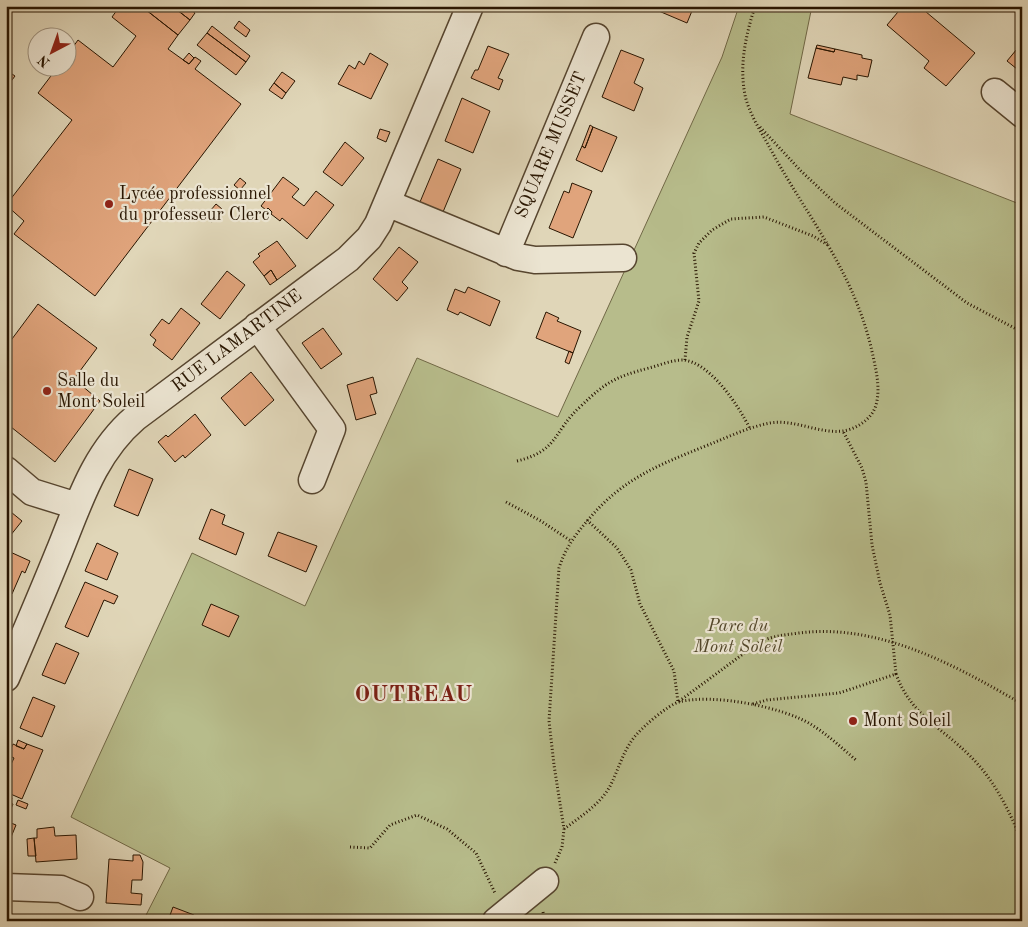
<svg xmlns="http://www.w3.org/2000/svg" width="1028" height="927" viewBox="0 0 1028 927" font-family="'Old Standard TT',serif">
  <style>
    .green { fill: #b7bc8b; stroke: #706846 }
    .building { fill: #e0a47c; stroke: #281501 }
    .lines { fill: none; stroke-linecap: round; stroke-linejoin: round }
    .minor-casing { stroke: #56452f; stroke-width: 29 }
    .path { stroke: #281501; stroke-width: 3; stroke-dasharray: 1 2.5; stroke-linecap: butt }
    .minor { stroke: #ebe4d1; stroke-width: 26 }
    .poi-dot { fill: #8f2418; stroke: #ebe4d1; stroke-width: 2 }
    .labels { text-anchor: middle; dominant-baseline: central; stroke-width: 4.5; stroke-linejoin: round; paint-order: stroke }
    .street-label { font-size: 18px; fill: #281501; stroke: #ebe4d1 }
    .poi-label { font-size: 18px; fill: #281501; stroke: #ebe4d1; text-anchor: start }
    .park-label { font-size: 18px; font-style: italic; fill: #53472a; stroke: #ebe4d1 }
    .district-label { font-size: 22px; font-weight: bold; letter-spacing: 1px; fill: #7a1f14; stroke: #ebe4d1 }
  </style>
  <rect width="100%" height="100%" fill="#e0d6b8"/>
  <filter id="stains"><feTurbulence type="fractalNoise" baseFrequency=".004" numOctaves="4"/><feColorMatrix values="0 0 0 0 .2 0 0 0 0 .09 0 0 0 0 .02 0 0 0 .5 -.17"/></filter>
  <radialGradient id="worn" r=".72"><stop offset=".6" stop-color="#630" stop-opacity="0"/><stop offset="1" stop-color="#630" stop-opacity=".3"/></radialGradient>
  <path class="green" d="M 739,6 L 812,6 L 790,114 L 1022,205 L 1022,921 L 143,921 L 170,868 L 71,817 L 192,553 L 305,606 L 417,358 L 558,417 L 722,57 Z"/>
  <path class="building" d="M 120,6 L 141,6 L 178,35 L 168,49 L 189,64 L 195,57 L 201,61 L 195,69 L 241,104 L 95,296 L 14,234 L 24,221 L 6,205 L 72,120 L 38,93 L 57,68 L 68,68 L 68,54 L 78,40 L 113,67 L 136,36 L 112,17 Z
    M 141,6 L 172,6 L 190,20 L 178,35 Z
    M 172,6 L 186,6 L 195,13 L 190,20 Z
    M 647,6 L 694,6 L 687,23 Z
    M 903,6 L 919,6 L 975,53 L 946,86 L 924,68 L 929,61 L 887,25 Z
    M 239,21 L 250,30 L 246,37 L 234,28 Z
    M 212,26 L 250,56 L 246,62 L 207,33 Z
    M 207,33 L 246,62 L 236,75 L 197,45 Z
    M 1022,43 L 1022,73 L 1007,61 Z
    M 817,45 L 835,49 L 834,52 L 816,48 Z
    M 488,46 L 509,54 L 498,78 L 503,80 L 499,90 L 471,78 L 475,70 L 478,70 Z
    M 816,48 L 834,52 L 835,49 L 862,55 L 862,58 L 872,60 L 868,77 L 857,75 L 857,80 L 843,77 L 841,85 L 808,78 Z
    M 621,50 L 644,59 L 634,83 L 643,88 L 634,111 L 602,97 Z
    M 189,53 L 194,58 L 189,64 L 183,60 Z
    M 370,53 L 388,64 L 371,99 L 338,84 L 349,65 L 355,69 L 359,61 L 364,65 Z
    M 6,70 L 15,76 L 6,88 Z
    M 282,72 L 295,81 L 286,93 L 274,83 Z
    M 274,83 L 286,93 L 282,99 L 269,90 Z
    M 462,98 L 490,111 L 473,153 L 445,141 Z
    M 590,125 L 593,127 L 585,148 L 582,146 Z
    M 593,127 L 617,137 L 602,172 L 576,160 L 582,146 L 585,148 Z
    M 380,129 L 390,132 L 386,142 L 377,138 Z
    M 345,142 L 364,158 L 342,186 L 323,172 Z
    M 438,159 L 461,169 L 443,212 L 420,202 Z
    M 283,177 L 299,189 L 292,197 L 304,206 L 316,191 L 334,205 L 307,239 L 282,218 L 280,221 L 271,214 L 272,212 L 268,208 L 266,210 L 261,206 Z
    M 240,178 L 246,183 L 240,190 L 234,185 Z
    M 572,183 L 592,191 L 573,238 L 549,228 L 564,191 L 569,193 Z
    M 216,204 L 222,209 L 212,222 L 205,217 Z
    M 277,241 L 296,266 L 277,280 L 271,270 L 264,276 L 253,262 L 260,256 L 258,254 Z
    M 399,247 L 418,262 L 402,282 L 408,288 L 397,301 L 373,279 Z
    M 271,270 L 277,280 L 270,285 L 264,276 Z
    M 227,271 L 245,285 L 220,319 L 201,304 Z
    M 468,287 L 500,301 L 490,326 L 460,312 L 458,315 L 447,310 L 455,289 L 465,293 Z
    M 38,304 L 97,348 L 74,379 L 100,401 L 55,462 L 6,423 L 6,347 Z
    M 181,308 L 200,323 L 172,360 L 153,345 L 156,340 L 150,335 L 162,319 L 169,324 Z
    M 546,312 L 559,318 L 557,321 L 581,331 L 573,353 L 536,338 Z
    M 323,328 L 342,354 L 321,369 L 302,343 Z
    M 569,351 L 573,353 L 569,364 L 565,362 Z
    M 251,372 L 274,400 L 245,426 L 221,398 Z
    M 373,377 L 377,393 L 370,395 L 376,414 L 356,420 L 347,385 Z
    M 195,414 L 211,435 L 185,458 L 183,455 L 175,462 L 158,442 L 166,435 L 168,437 Z
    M 129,469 L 153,479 L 138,516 L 114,506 Z
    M 6,508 L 22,521 L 6,541 Z
    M 211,509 L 225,515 L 222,524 L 244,533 L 236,555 L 199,539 Z
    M 278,532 L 317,546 L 306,572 L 268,556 Z
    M 97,543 L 118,553 L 107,580 L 85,571 Z
    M 8,551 L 30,561 L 25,573 L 22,571 L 12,594 L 6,591 Z
    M 85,582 L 118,596 L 114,604 L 104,600 L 88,637 L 65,627 Z
    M 211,604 L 239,616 L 229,637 L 202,625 Z
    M 56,643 L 79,653 L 65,684 L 42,675 Z
    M 33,697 L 55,706 L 42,737 L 20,728 Z
    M 18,740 L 27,744 L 24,749 L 16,746 Z
    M 13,744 L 24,749 L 27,744 L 43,750 L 22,799 L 6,792 L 6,775 L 14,758 L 8,755 Z
    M 6,795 L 12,798 L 10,803 L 13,804 L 6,821 Z
    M 18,800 L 28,804 L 26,809 L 16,805 Z
    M 6,821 L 16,825 L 7,847 L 6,847 Z
    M 54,827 L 55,836 L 76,835 L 77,859 L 36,862 L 34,838 L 37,838 L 37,829 Z
    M 34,838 L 36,856 L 28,856 L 27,839 Z
    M 133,855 L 140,855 L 143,862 L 142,880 L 132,880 L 131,893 L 142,894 L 141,905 L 106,903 L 109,859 L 133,861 Z
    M 173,907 L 194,915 L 192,921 L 175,921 L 169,918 Z"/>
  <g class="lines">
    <g class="minor-casing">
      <path id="minor" d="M 995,92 L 1022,114
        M 387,203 L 518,257 L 535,260 L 623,258
        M 506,253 L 596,37
        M 257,326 L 332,429 L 312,480
        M 6,470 L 32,492 L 77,506
        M 6,678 C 24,636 42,594 59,552 C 79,503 94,453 135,418 L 348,259 L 369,238 L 378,224 L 470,6
        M 6,887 L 61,889 L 80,897
        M 496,921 L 545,881"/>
    </g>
    <path class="path" d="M 760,127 L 801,171 L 835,203 L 967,303 L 1022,332
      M 685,360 L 687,337 L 699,301 L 694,253 L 699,243 L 712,230 L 731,219 L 764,217 L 813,236 L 828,245
      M 517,461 C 559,451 553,431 581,406 C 606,382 615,377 649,368 C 660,365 672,360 683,360 C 710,362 739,406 750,429
      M 506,502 L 541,521 L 571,541
      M 587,520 L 617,548 L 631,570 L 640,604 L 674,671 L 678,702 L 758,643 C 771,636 784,635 799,633 C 879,623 955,665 1022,704
      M 896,674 C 911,715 940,726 969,755 C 994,779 1009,810 1022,842
      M 753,704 L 767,700 L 839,693 L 896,674 L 890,615 L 880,583 L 872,545 L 866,482 L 862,468 L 843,431
      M 564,829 C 580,817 599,805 609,788 C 619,770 623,749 637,734 C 645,725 668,705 679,702 C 712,693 784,707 812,725 C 828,735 842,748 857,761
      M 350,847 L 370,848 L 390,825 L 417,815 L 447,829 L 476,853 L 495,893
      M 555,863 L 562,847 L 564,829 L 554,765 L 549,721 L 559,568 C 565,549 575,535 588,520 C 623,478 659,465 708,445 C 728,437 749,427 770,423 C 795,419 819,434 843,431 C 856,429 870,420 875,408 C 882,389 875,366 871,347 C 852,269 808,218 771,150 C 762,133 749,114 745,95 C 739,64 746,35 755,6
      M 543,912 L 545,921"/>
    <use href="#minor" class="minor"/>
  </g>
  <g class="poi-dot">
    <circle cx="109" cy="204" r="5"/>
    <circle cx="47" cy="391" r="5"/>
    <circle cx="853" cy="721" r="5"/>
  </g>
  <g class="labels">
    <g class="street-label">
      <text transform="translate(551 145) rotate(-67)">SQUARE MUSSET</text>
      <text transform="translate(237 341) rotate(-37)">RUE LAMARTINE</text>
    </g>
    <g class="poi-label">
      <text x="119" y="194">Lycée professionnel<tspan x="119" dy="21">du professeur Clerc</tspan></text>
      <text x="57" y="381">Salle du<tspan x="57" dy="21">Mont Soleil</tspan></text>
      <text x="863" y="721">Mont Soleil</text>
    </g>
    <g class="park-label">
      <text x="738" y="626">Parc du<tspan x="738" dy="21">Mont Soleil</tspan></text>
    </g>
    <g class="district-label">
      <text x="414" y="695">OUTREAU</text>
    </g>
  </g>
  <rect width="1028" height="927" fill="none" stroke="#e0d6b8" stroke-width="25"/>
  <rect x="8" y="8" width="1013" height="912" fill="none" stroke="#281501" stroke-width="2.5"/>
  <rect x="12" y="12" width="1003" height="902" fill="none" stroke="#281501"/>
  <g transform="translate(52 52) rotate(221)"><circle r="24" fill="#ebe4d1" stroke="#9d917e"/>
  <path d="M0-4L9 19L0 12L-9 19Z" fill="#8f2418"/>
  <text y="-8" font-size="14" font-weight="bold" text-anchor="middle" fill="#281501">N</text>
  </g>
  <rect width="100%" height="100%" filter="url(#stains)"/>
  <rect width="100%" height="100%" fill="url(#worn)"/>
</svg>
